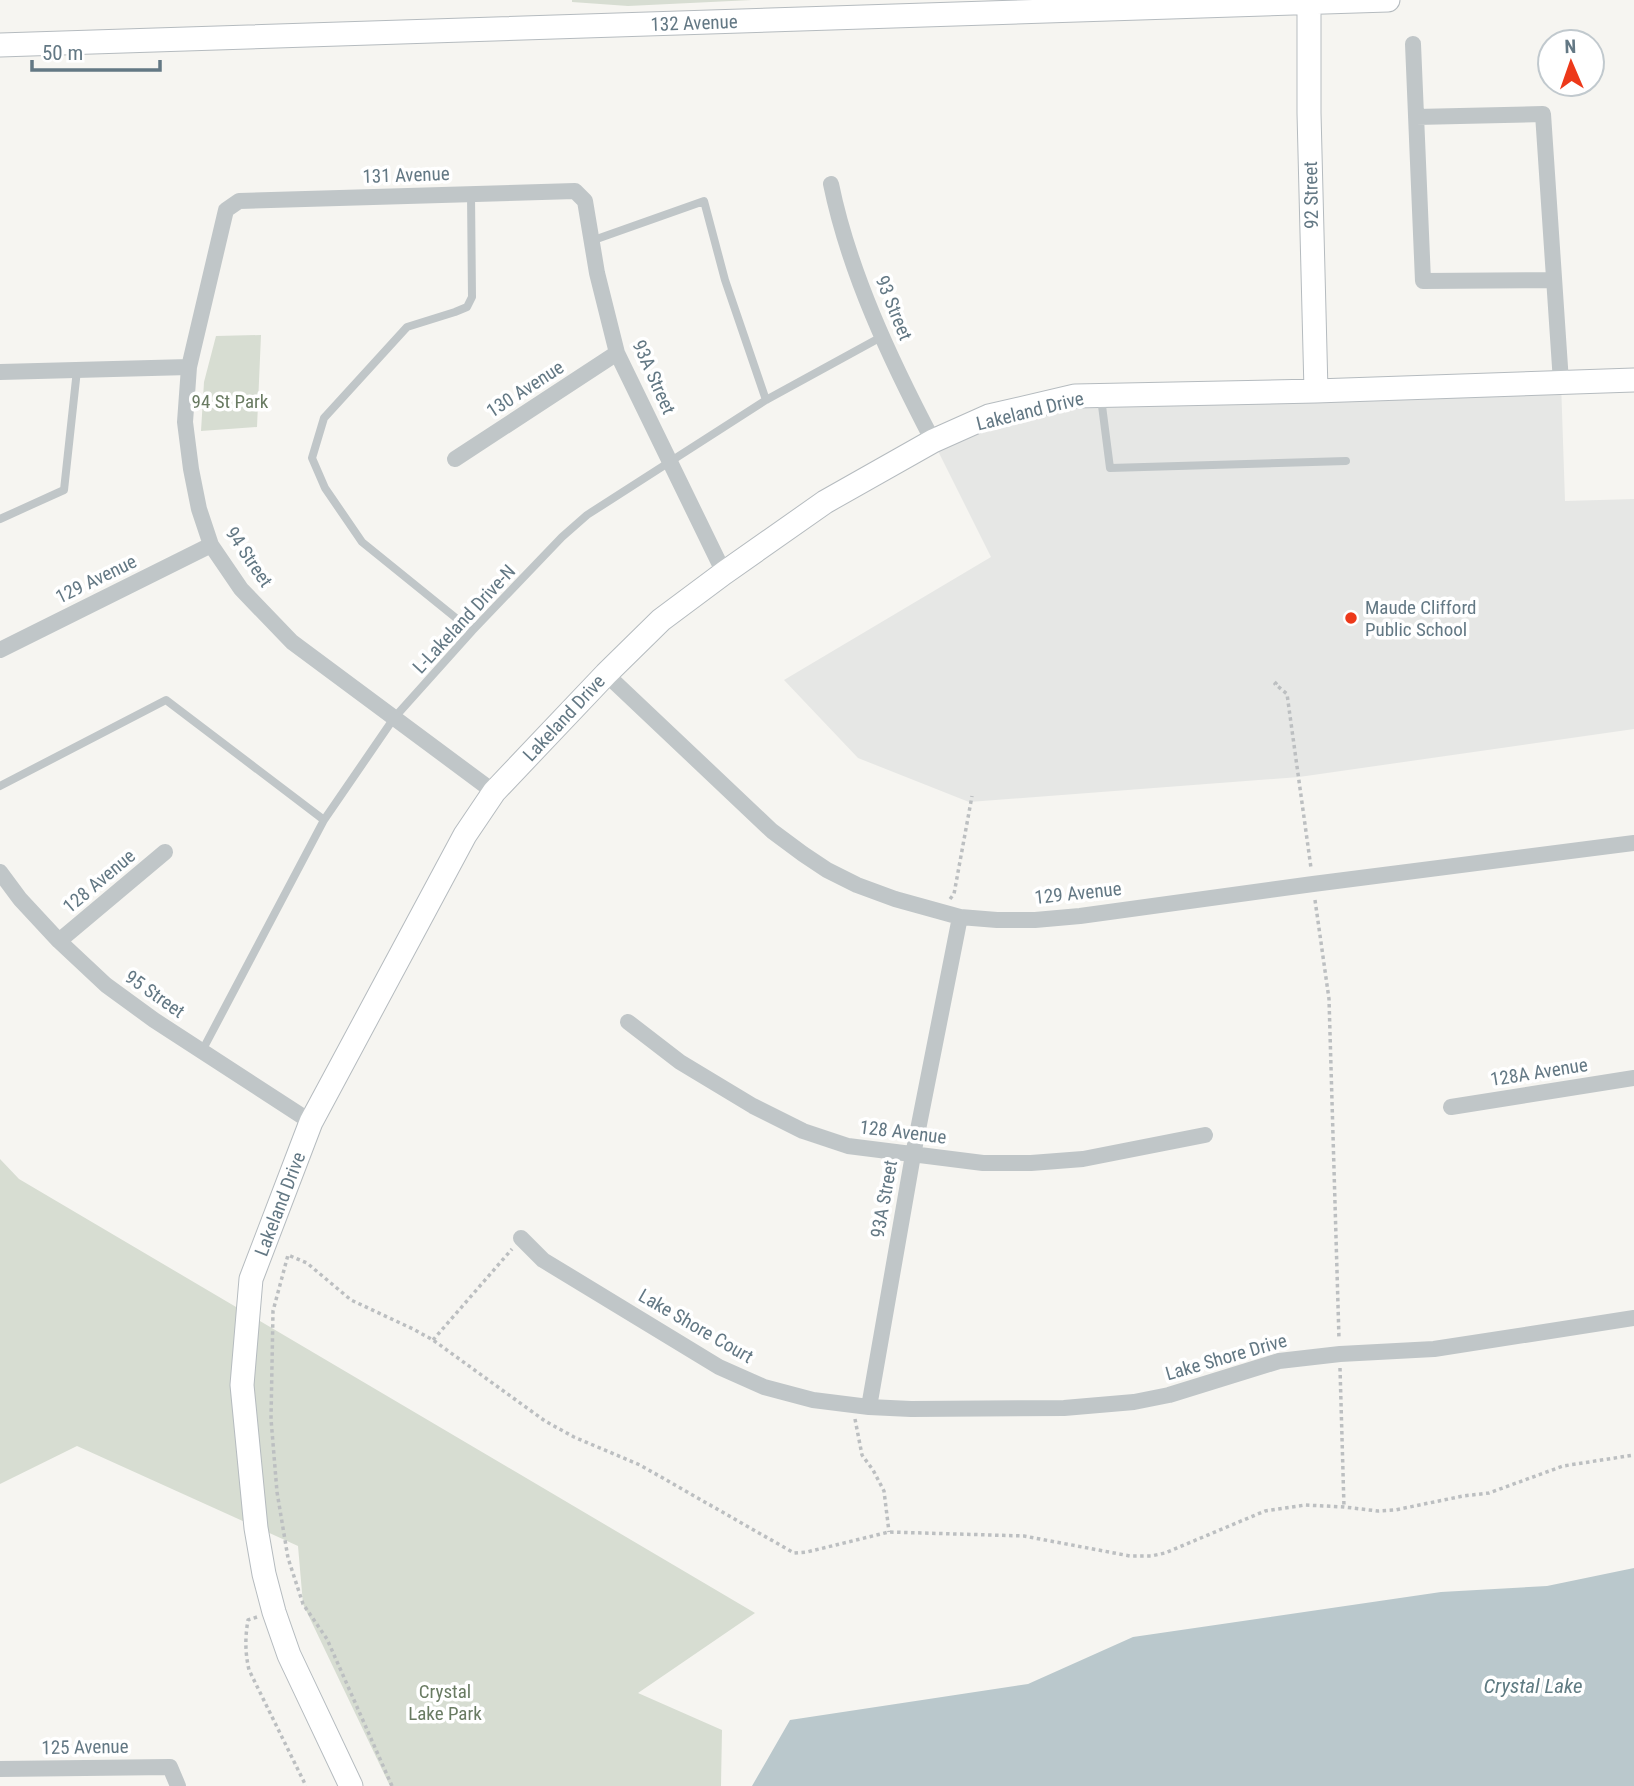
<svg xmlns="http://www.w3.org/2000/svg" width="1634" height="1786" viewBox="0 0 1634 1786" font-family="'Roboto Condensed',sans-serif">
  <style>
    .built { fill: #e6e7e5 }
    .green { fill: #d7ddd2 }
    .water { fill: #bac8cc }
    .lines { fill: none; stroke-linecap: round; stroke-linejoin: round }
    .secondary-casing { stroke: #b5bbbf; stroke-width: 25 }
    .path { stroke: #bcbfc1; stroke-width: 3.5; stroke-dasharray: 3.5 3.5; stroke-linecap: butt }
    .lane { stroke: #c0c6c8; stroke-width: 8 }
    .street { stroke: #c0c6c8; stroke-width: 16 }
    .secondary { stroke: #fff; stroke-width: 23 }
    .poi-dot { fill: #ed391a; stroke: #fff; stroke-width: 2.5 }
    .labels { text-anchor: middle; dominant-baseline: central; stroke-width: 7; stroke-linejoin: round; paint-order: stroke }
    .street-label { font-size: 19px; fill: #637884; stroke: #fff }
    .park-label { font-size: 19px; fill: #697b62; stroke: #fff }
    .poi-label { font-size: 19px; fill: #637884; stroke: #fff; text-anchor: start }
    .water-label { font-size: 21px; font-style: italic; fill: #5f7b82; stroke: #fff }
  </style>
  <rect width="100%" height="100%" fill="#f6f5f1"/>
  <path class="built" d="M 1561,382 L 1565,501 L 1634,499 L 1634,729 L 1299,777 L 969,802 L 858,758 L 784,680 L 991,557 L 933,441 L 1075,396 Z"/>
  <path class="green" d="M 572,0 L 752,0 L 628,6 L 572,2 Z
    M 261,335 L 257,427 L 201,431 L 204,382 L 216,336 Z
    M 0,1159 L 19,1179 L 755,1613 L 638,1693 L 722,1730 L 721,1786 L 390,1786 L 303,1604 L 298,1546 L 77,1446 L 0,1484 Z"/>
  <path class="water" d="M 1634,1568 L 1634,1786 L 752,1786 L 790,1720 L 1028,1684 L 1133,1637 L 1441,1592 L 1547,1586 Z"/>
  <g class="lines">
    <g class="secondary-casing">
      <path id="secondary" d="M 1309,0 L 1309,113 L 1316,391
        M 0,45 L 1388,0
        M 351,1786 L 289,1655 L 274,1612 L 264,1574 L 256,1528 L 242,1385 L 251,1279 L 311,1122 L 465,835 L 494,792 L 606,674 L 661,620 L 724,573 L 825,502 L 933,441 L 989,416 L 1075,396 L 1316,391 L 1634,380"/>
    </g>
    <path class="path" d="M 1277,682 L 1275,684 L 1287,694 L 1311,868
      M 950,899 L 954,894 L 972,796
      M 1315,900 L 1329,999 L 1339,1339
      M 433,1340 L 512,1249
      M 1340,1368 L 1344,1507
      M 855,1419 L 862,1455 L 873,1470 L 884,1491 L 889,1532
      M 257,1617 L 248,1620 C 245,1638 245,1652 249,1670 L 306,1786
      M 392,1786 L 327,1639 L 303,1604 L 288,1558 L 277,1492 L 271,1419 L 273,1311 L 288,1255 L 307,1263 L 351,1300 L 413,1329 L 433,1340 L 545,1421 L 574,1437 L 640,1465 L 794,1553 L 807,1552 L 889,1532 L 1024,1536 L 1130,1556 L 1151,1556 L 1165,1553 L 1265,1511 L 1305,1505 L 1344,1507 L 1378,1511 L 1395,1510 L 1463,1496 L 1489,1493 L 1563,1466 L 1634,1455"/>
    <path class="lane" d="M 471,194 L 472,297 L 467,307 L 455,312 L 407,327 L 324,418 L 312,458 L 325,488 L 362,542 L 472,631
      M 591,241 L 704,201 L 725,280 L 766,400
      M 1101,398 L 1110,468 L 1346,461
      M 0,519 L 64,490 L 77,370
      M 0,786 L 166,700 L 324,820
      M 202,1051 L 324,820 L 394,718 L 472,631 L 562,537 L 587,515 L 766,400 L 883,336"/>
    <path class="street" d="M 1413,44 L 1423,281 L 1554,280
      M 1416,117 L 1543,114 L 1561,382
      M 831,184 C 849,272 891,361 933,441
      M 0,372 L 189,367
      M 455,459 L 617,353
      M 0,650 L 211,545
      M 606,674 L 772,831 L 803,854 L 827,870 L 857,885 L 895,899 L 960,917 L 997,920 L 1035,920 L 1080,916 L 1313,884 L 1634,843
      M 494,792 L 292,642 L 241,589 L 211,545 L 199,509 L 191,469 L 185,422 L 189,367 L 226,210 L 239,201 L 575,191 L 585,201 L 597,273 L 617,353 L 724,573
      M 0,872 L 20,899 L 59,941 L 106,985 L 154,1020 L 311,1122
      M 59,941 L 165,852
      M 628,1022 L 680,1062 L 753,1106 L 803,1131 L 848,1146 L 983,1163 L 1031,1163 L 1083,1159 L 1205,1135
      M 1451,1107 L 1634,1078
      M 521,1238 L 543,1260 L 719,1367 L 764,1387 L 813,1400 L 869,1407 L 911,1409 L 1064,1408 L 1134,1402 L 1169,1395 L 1279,1361 L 1340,1354 L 1434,1349 L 1634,1318
      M 869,1407 L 913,1155 L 960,917
      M 0,1769 L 170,1767 L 178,1786"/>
    <use href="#secondary" class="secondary"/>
  </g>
  <circle class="poi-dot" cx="1351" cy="618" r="7"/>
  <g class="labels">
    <g class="street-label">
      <text transform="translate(694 23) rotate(-2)">132 Avenue</text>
      <text transform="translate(406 175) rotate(-2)">131 Avenue</text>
      <text transform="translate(1311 195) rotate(-91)">92 Street</text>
      <text transform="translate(894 308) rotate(68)">93 Street</text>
      <text transform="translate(654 377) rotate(66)">93A Street</text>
      <text transform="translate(525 389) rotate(-33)">130 Avenue</text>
      <text transform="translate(1030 411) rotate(-14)">Lakeland Drive</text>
      <text transform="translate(249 557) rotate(56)">94 Street</text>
      <text transform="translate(96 579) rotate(-26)">129 Avenue</text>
      <text transform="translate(464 619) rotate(-47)">L-Lakeland Drive-N</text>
      <text transform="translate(564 718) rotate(-47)">Lakeland Drive</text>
      <text transform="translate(99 881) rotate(-40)">128 Avenue</text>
      <text transform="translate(1078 893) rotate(-6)">129 Avenue</text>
      <text transform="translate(155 994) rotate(35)">95 Street</text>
      <text transform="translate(1539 1072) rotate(-9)">128A Avenue</text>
      <text transform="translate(903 1132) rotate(7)">128 Avenue</text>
      <text transform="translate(884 1199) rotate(-80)">93A Street</text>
      <text transform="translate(280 1204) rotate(-69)">Lakeland Drive</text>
      <text transform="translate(696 1326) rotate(30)">Lake Shore Court</text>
      <text transform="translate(1226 1357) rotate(-16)">Lake Shore Drive</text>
      <text transform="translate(85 1747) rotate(-1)">125 Avenue</text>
    </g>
    <g class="park-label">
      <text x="230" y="401">94 St Park</text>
      <text x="445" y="1691">Crystal<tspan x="445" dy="22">Lake Park</tspan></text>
    </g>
    <g class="poi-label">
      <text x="1365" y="607">Maude Clifford<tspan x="1365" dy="22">Public School</tspan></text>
    </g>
    <g class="water-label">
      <text x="1533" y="1686">Crystal Lake</text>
    </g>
  </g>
  <g transform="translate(1571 63) rotate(358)"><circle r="33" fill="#ffffff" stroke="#c1c9ce" stroke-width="2"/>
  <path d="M0-5L12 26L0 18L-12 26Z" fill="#ed391a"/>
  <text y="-10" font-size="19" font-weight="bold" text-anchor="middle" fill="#637884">N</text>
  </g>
  <path d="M32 60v10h128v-10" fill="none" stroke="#637884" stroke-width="3.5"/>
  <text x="42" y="60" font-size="21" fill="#637884" stroke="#ffffff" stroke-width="5" paint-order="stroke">50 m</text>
</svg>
